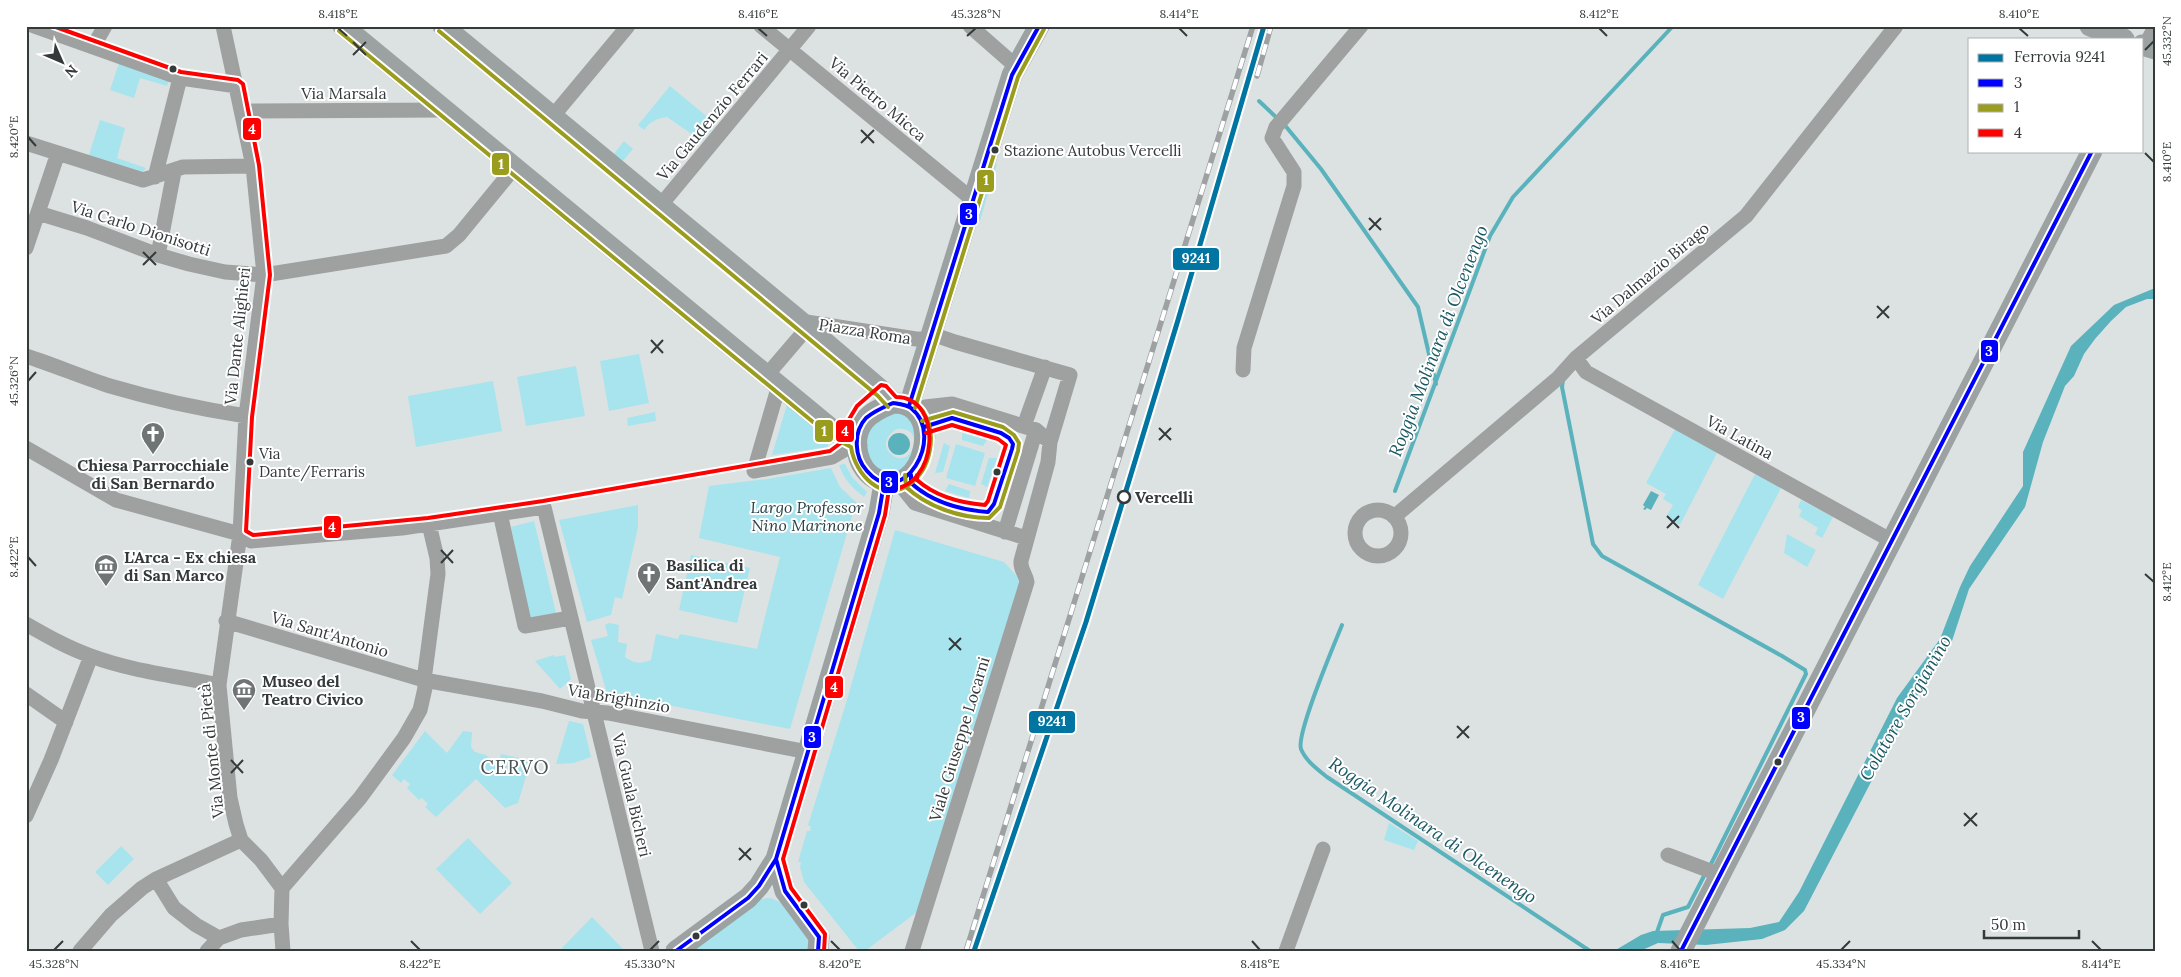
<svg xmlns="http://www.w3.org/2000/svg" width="2181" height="977" viewBox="0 0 2181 977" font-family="Lora,serif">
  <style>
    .green { fill: #a7e4ed; fill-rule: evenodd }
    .water { fill: #5ab2bd }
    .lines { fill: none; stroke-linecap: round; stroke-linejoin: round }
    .stream { stroke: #5ab2bd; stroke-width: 4 }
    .street { stroke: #9fa1a1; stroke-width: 15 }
    .secondary { stroke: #9ca1a1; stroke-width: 21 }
    .rail-casing { stroke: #9ea1a2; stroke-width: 5.5 }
    .rail { stroke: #fff; stroke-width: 4; stroke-dasharray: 11; stroke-linecap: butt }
    .bus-1-casing { stroke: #fff; stroke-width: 8 }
    .bus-2-casing { stroke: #fff; stroke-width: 8 }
    .bus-3-casing { stroke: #fff; stroke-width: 8 }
    .bus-1 { stroke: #00f; stroke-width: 4 }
    .bus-2 { stroke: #9a9c1d; stroke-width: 4 }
    .bus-3 { stroke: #f00; stroke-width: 4 }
    .rail-1-casing { stroke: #fff; stroke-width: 9 }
    .rail-1 { stroke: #0075a1; stroke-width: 5 }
    .ticks { fill: none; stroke: #34393a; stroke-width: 2 }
    .bus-dot { fill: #34393a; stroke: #fff; stroke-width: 2 }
    .stop-dot { fill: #fff; stroke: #34393a; stroke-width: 2.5 }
    .labels { text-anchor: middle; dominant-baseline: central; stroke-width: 4; stroke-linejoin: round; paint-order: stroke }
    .bus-label { font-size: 15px; fill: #34393a; stroke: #fff; text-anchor: start }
    .street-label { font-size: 16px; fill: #34393a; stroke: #fff }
    .poi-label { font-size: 16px; font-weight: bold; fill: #34393a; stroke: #fff; text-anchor: start }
    .stop-label { font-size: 16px; font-weight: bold; fill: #34393a; stroke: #fff; text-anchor: start }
    .park-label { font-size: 16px; font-style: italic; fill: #284145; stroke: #fff }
    .water-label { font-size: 18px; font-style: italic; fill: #1a5962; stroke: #fff }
    .quarter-label { font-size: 19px; letter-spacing: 1px; fill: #485354; stroke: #fff }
    .line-badge { stroke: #fff; stroke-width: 2 }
    .badge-label { font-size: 14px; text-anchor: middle; font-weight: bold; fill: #fff }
    .neatline { fill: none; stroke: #34393a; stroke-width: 2 }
    .ticks-label { font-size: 12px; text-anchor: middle; fill: #34393a }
  </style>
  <rect width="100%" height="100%" fill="#dce2e2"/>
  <path class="green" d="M 119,63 L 169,80 L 167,86 L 140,78 L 134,98 L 110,90 Z
    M 670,86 L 716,124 L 702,141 L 667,117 C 657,119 650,121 644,130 L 638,125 Z
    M 100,120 L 125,128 L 117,158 L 146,168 L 142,173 L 87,161 Z
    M 624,141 L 633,149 L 622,162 L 613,155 Z
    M 994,163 L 997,164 L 980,221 L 977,220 Z
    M 639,354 L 649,403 L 609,411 L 600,361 Z
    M 576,366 L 585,416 L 526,426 L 517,377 Z
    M 493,381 L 502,431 L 416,447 L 408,396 Z
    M 788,401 L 828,434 L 828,447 L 772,455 Z
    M 899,407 L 917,426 L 913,455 L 900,472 L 883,474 L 869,463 L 864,437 L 867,428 ZM 897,429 C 928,426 911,472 891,454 C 881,446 887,434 897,429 Z
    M 655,412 L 656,421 L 628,426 L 627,418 Z
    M 1675,429 L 1717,453 L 1680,525 L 1666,517 L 1673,505 L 1663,499 L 1666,494 L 1646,483 Z
    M 962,433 L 987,440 L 983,446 L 962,440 Z
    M 944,443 L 950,446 L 943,472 L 935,473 Z
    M 956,444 L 985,453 L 975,486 L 946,478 Z
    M 989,458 L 997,458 L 987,487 L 981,484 Z
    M 845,464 L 852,477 L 867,492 L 864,497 C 852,488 844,479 839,465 Z
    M 831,468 L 840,487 L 856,502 L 790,729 L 607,693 L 591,640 L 608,636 L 605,625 L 609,623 L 619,625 L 618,642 L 627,644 L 625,657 C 635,664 640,664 651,660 L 656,634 L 678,639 L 680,634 L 757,649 L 780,557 L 699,538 L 709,486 L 767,479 Z
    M 1755,474 L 1781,488 L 1723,599 L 1698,585 Z
    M 949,484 L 970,491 L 969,498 L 945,491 Z
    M 1801,500 L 1833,517 L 1822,538 L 1815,534 L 1818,528 L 1799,516 L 1802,511 L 1798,507 Z
    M 638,505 L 638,527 L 622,599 L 615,597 L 611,615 L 587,622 L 559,520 Z
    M 534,521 L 556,613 L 530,619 L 511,527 Z
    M 895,530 L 1004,562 L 1022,582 L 917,912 L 865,951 L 859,951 L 804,882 L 800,867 L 801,862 L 798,862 L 807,831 L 810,831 L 811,827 L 808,825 L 847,700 Z
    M 1787,534 L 1816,550 L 1807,567 L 1784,553 Z
    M 691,555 L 750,568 L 737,623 L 679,610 Z
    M 554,655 L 555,657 L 565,655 L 571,679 L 560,689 L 535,661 Z
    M 569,721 L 583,724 L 591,757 L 574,763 L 556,764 Z
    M 425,731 L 447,753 L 463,731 L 472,732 L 471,747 L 475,752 L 486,755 L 498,766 L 503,761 L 500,758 L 501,754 L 524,759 L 530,763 L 518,803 L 505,808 L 476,779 L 436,817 L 425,807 L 428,804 L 422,798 L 419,800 L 403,784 L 407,788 L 410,784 L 404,779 L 401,783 L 392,775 Z
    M 1389,823 L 1418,841 L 1414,850 L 1384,840 Z
    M 468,838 L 512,883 L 480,914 L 436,869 Z
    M 121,846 L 134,859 L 108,885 L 95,872 Z
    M 767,898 C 786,898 812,932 809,951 L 690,951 L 759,900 Z
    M 592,917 L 623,949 L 621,951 L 564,951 L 562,948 Z"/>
  <path class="water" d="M 2155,288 L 2155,299 L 2147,299 L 2126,307 L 2111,321 L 2095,339 L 2084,354 L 2074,376 L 2065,386 L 2043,442 L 2025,507 L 1969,589 L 1951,644 L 1911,705 L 1804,911 L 1785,930 L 1762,939 L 1706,945 L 1658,943 L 1640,951 L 1614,951 L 1641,935 L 1653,931 L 1750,928 L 1779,922 L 1799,892 L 1897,698 L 1940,639 L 1960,587 L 1970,566 L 2023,486 L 2023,452 L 2071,346 L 2114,305 Z
    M888 444a11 11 0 1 1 22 0a11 11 0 1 1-22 0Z
    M 1651,491 L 1659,495 L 1651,510 L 1647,508 L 1645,510 L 1643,509 L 1645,507 L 1643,505 Z"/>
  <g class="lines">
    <path class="stream" d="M 1259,101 L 1277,118
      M 1283,123 L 1321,169 L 1418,307 L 1436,384
      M 1563,380 L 1562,387 L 1593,544 L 1602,556 L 1782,656 L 1805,670 L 1806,674 L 1709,868
      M 1395,491 L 1490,236 L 1513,197 L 1673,26
      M 1342,625 C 1334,645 1296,734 1301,749 C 1306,761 1317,769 1327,777 L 1590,951
      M 1656,935 L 1663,915 L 1688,907 L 1705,874"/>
    <path class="street" d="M 34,26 L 180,78 L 237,86
      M 223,26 L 253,166 L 264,275 L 246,416 L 240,534 L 219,685 L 230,798 L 236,824 L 241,840 L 261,860 L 282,888 L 281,924 L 283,951
      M 761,26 L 973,200
      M 970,26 L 1011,62
      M 2145,46 L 2155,27
      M 93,47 L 105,26
      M 243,111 L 446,110
      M 553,116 L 628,26
      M 26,143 L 143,180 L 183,167 L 253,166
      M 155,177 L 180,78
      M 660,206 L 809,26
      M 38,213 L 87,228 L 158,255 L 189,264 L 225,272 L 264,275 L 446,246 L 459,235 L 514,168
      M 26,248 L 58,153
      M 158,255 L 174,172
      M 800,321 L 916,339 L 924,339 L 932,334 L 955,342 L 1070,375 L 1050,442 L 1048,462 L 1021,561 C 1020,570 1026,574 1027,582 L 912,951
      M 26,356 C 54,365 82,377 110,386 C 154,399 200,409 246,416
      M 1576,358 L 1586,372 L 1892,541
      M 1243,370 L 1244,348 L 1294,186 L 1294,172 L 1272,138 L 1276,127 L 1361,26
      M 767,375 L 808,327
      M 779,385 L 754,471 L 832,457 L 844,450 L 851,441
      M 916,411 L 925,407 L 952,404 L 1036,430 L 1050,442
      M 1024,426 L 1045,367
      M 26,448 L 116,500 L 240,534 L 251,541 L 402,528 L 544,507 L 652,951
      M 899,483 L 915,503 L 1026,538
      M1355 533a23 23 0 1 1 46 0a23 23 0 1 1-46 0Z
      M 500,513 L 525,626 L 570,618
      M 1394,517 L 1558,378 L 1576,358 L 1746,216 L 1896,26
      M 1005,532 L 1036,430
      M 226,621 L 424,680 L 542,701 L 582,711 L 608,713 L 808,752
      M 26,624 C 47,636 68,648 91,656 C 131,671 177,676 219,685
      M 26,694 L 66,722
      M 26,816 L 51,760 L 91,656
      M 1668,855 L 1721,875
      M 156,879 L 174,908 L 196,925 L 219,938
      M 282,888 L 360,798 L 404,738 L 420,710 L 425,688 L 424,680 L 438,574 L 437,558 L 429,524
      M 80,951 L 111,915 L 142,888 L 156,879 L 241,840
      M 207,951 L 219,938 L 241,930 L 281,924
      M 1286,951 L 1323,849"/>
    <path class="secondary" d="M 343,26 L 834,431 L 857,446
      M 443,26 L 800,321 L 882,391 L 893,403
      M 2090,26 L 2124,39
      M 2142,45 L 2155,49
      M 893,403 C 947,401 925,502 878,480 C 857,471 850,439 864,421 C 871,412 883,407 893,403 Z
      M 909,406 L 1012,75 L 1039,26
      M 776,859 L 785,891 L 819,937 L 818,951
      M 676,951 L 748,898 L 759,886 L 776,859 L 879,513 L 884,483
      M 1681,951 L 2092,151"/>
    <g class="rail-casing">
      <path id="rail" d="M 1257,76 L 1271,26
        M 966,951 L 1253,26"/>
    </g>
    <use href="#rail" class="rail"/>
    <g class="bus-1-casing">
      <path id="bus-1" d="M 893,403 C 899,404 907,405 911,408 C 947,437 902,512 867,471 C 854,457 853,432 866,418 C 874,411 884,407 893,403 Z
        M 909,406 L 1012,75 L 1039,26
        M 911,475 L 911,483 C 932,502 960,510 988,512 L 994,504 L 1012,449 L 1013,444 L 1009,438 L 1001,433 L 952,418 L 924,427
        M 776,859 L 785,891 L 819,937 L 818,951
        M 676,951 L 748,898 L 759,886 L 776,859 L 879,513 L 884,483
        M 1681,951 L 2092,151"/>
    </g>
    <g class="bus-2-casing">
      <path id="bus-2" d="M 339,31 L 830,436 L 851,447 C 855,474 882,504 910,484 C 931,469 937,434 924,413 C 922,409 917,405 913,402
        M 439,31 L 878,396 L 888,407
        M 915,408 L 1018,77 L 1044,29
        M 905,475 L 906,487 C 928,507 960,518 989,518 L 1000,507 L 1018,451 L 1019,443 L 1014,435 L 1003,427 L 953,412 L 922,421"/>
    </g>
    <g class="bus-3-casing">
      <path id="bus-3" d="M 53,26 L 181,72 L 238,80 L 243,84 L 259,165 L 270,275 L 252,417 L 246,531 L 253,535 L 428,518 L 543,501 L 830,451 L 842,442 L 848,421 L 857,406 L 881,385 L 886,386 L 896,397 C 945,397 938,490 889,489 L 885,515 L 783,859 L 791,888 L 825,934 L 824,951
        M 917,475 L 917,480 C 935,496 961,503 985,505 L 988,501 L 1006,445 L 998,439 L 952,425 L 926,433"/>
    </g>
    <use href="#bus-1" class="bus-1"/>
    <use href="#bus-2" class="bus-2"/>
    <use href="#bus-3" class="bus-3"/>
    <g class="rail-1-casing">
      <path id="rail-1" d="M 974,951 L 1086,622 L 1178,320 L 1264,26"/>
    </g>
    <use href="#rail-1" class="rail-1"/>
  </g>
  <path class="ticks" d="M 338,28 L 347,36M 758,28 L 767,36M 1179,28 L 1187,36M 1599,28 L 1607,36M 2019,28 L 2028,36M 967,36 L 976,28M 353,42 L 366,55M 2145,50 L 2154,41M 353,55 L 366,42M 861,130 L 874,143M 28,137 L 36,146M 861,143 L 874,130M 2145,153 L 2154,162M 1369,218 L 1381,230M 1369,230 L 1381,218M 143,252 L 156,265M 143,265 L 156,252M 1877,306 L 1889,318M 1877,318 L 1889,306M 651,340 L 663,353M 651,353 L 663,340M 28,381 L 36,372M 1159,428 L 1171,440M 1159,440 L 1171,428M 1667,516 L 1679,528M 1667,528 L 1679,516M 441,550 L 453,563M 28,557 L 36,566M 441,563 L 453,550M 2145,574 L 2154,582M 949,638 L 961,650M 949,650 L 961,638M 1457,726 L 1469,738M 1457,738 L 1469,726M 231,760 L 243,773M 231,773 L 243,760M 1964,813 L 1977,826M 1964,826 L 1977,813M 739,848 L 751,860M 739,860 L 751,848M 411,941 L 420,950M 831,941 L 840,950M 1252,941 L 1260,950M 1672,941 L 1680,950M 2092,941 L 2101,950M 54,950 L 63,941M 650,950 L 659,941M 1841,950 L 1850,941"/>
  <defs>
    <g id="church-pin" transform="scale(1.25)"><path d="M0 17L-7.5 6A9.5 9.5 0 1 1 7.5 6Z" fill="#6f7475" stroke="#fff"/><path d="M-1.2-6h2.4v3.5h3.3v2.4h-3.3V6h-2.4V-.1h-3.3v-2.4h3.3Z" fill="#fff"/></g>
    <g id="museum-pin" transform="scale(1.25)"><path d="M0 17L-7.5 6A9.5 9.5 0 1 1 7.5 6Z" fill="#6f7475" stroke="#fff"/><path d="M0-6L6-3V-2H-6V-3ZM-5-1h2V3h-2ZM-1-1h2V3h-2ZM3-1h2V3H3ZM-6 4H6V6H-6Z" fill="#fff"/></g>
  </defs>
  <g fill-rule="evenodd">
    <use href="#church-pin" x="153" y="434"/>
    <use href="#museum-pin" x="106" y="566"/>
    <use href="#church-pin" x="649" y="574"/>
    <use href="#museum-pin" x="244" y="690"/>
  </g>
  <g class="bus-dot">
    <circle cx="173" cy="69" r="4.5"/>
    <circle cx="995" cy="150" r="4.5"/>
    <circle cx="250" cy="462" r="4.5"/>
    <circle cx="997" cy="472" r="4.5"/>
    <circle cx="1778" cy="762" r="4.5"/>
    <circle cx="804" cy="905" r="4.5"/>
    <circle cx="696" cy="936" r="4.5"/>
  </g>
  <circle class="stop-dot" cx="1124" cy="497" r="6"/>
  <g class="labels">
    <g class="bus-label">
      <text x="1004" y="150">Stazione Autobus Vercelli</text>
      <text x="259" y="453">Via<tspan x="259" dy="18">Dante/Ferraris</tspan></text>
    </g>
    <g class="street-label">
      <text x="344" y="93">Via Marsala</text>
      <text transform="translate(878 99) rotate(40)">Via Pietro Micca</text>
      <text transform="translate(712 116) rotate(-50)">Via Gaudenzio Ferrari</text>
      <text transform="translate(141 228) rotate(18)">Via Carlo Dionisotti</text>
      <text transform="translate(1650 273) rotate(-40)">Via Dalmazio Birago</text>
      <text transform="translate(865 331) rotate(9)">Piazza Roma</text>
      <text transform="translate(237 336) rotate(-84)">Via Dante Alighieri</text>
      <text transform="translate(1740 437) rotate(29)">Via Latina</text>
      <text transform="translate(330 634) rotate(17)">Via Sant'Antonio</text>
      <text transform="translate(619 698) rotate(10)">Via Brighinzio</text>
      <text transform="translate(959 739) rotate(-73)">Viale Giuseppe Locarni</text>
      <text transform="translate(211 751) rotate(-96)">Via Monte di Pietà</text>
      <text transform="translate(632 795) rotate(77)">Via Guala Bicheri</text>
    </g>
    <g class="poi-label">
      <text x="153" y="465" text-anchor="middle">Chiesa Parrocchiale<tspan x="153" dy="18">di San Bernardo</tspan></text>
      <text x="124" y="557">L'Arca - Ex chiesa<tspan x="124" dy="18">di San Marco</tspan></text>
      <text x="666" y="565">Basilica di<tspan x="666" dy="18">Sant'Andrea</tspan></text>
      <text x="262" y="681">Museo del<tspan x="262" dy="18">Teatro Civico</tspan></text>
    </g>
    <g class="stop-label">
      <text x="1135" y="497">Vercelli</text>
    </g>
    <g class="park-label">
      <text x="807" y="507">Largo Professor<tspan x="807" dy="18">Nino Marinone</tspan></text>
    </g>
    <g class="water-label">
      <text transform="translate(1438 341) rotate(-69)">Roggia Molinara di Olcenengo</text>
      <text transform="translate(1905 708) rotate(-60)">Colatore Sorgianino</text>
      <text transform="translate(1433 830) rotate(34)">Roggia Molinara di Olcenengo</text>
    </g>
    <g class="quarter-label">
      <text x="515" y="767">CERVO</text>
    </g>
  </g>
  <g class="line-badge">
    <rect x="242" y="117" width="20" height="24" rx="5" fill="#f00"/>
    <rect x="491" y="152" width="19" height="24" rx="5" fill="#9a9c1d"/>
    <rect x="976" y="169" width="19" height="24" rx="5" fill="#9a9c1d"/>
    <rect x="959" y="202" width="19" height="24" rx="5" fill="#00f"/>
    <rect x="1172" y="247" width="48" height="24" rx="5" fill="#0075a1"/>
    <rect x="1980" y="339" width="19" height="24" rx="5" fill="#00f"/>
    <rect x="814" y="419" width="20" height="24" rx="5" fill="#9a9c1d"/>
    <rect x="835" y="419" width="20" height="24" rx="5" fill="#f00"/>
    <rect x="880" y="470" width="19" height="24" rx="5" fill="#00f"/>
    <rect x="323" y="515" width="19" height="24" rx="5" fill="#f00"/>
    <rect x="824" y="675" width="20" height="24" rx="5" fill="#f00"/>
    <rect x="1791" y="706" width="20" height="24" rx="5" fill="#00f"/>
    <rect x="1028" y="710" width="48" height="24" rx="5" fill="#0075a1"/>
    <rect x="803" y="725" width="19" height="24" rx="5" fill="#00f"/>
  </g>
  <g class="badge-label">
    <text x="252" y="134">4</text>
    <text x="501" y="169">1</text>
    <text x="986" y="185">1</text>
    <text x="969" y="219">3</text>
    <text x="1196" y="263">9241</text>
    <text x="1989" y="356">3</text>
    <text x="824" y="436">1</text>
    <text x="845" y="436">4</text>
    <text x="889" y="487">3</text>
    <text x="332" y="532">4</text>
    <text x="834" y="692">4</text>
    <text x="1801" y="722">3</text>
    <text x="1052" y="726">9241</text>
    <text x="812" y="742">3</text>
  </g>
  <rect width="2181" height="977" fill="none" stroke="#ffffff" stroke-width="55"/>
  <rect x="1968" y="38" width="175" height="115" fill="#ffffff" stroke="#aeb0b0"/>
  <rect x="1978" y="54" width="25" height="8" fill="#0075a1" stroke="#aeb0b0"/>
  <text x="2014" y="62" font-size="15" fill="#34393a">Ferrovia 9241</text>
  <rect x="1978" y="79" width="25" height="8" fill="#0000ff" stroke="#aeb0b0"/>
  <text x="2014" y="88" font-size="15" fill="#34393a">3</text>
  <rect x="1978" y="104" width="25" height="8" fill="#9a9c1d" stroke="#aeb0b0"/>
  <text x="2014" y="112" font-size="15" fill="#34393a">1</text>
  <rect x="1978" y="129" width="25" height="8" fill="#ff0000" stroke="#aeb0b0"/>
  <text x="2014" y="138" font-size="15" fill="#34393a">4</text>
  <g transform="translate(62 62) rotate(135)" stroke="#ffffff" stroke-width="4" paint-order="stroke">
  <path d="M0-4L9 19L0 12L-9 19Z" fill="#34393a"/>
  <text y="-8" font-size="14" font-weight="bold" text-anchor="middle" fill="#34393a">N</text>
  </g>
  <path d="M1984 930v8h95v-8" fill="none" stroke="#34393a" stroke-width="2.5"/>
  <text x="1991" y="930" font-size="15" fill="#34393a" stroke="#ffffff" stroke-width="4" paint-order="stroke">50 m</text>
  <rect x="28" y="28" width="2126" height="922" class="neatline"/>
  <g class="ticks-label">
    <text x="338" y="18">8.418°E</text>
    <text x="758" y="18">8.416°E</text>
    <text x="976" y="18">45.328°N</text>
    <text x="1179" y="18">8.414°E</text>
    <text x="1599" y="18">8.412°E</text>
    <text x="2019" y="18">8.410°E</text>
    <text transform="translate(2167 41) rotate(-90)" y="4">45.332°N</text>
    <text transform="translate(14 137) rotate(-90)" y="4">8.420°E</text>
    <text transform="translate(2167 162) rotate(-90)" y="4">8.410°E</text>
    <text transform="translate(14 381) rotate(-90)" y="4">45.326°N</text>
    <text transform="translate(14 557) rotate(-90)" y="4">8.422°E</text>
    <text transform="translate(2167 582) rotate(-90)" y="4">8.412°E</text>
    <text x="54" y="968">45.328°N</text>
    <text x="420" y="968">8.422°E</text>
    <text x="650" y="968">45.330°N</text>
    <text x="840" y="968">8.420°E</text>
    <text x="1260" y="968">8.418°E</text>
    <text x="1680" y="968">8.416°E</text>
    <text x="1841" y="968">45.334°N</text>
    <text x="2101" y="968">8.414°E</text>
  </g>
</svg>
